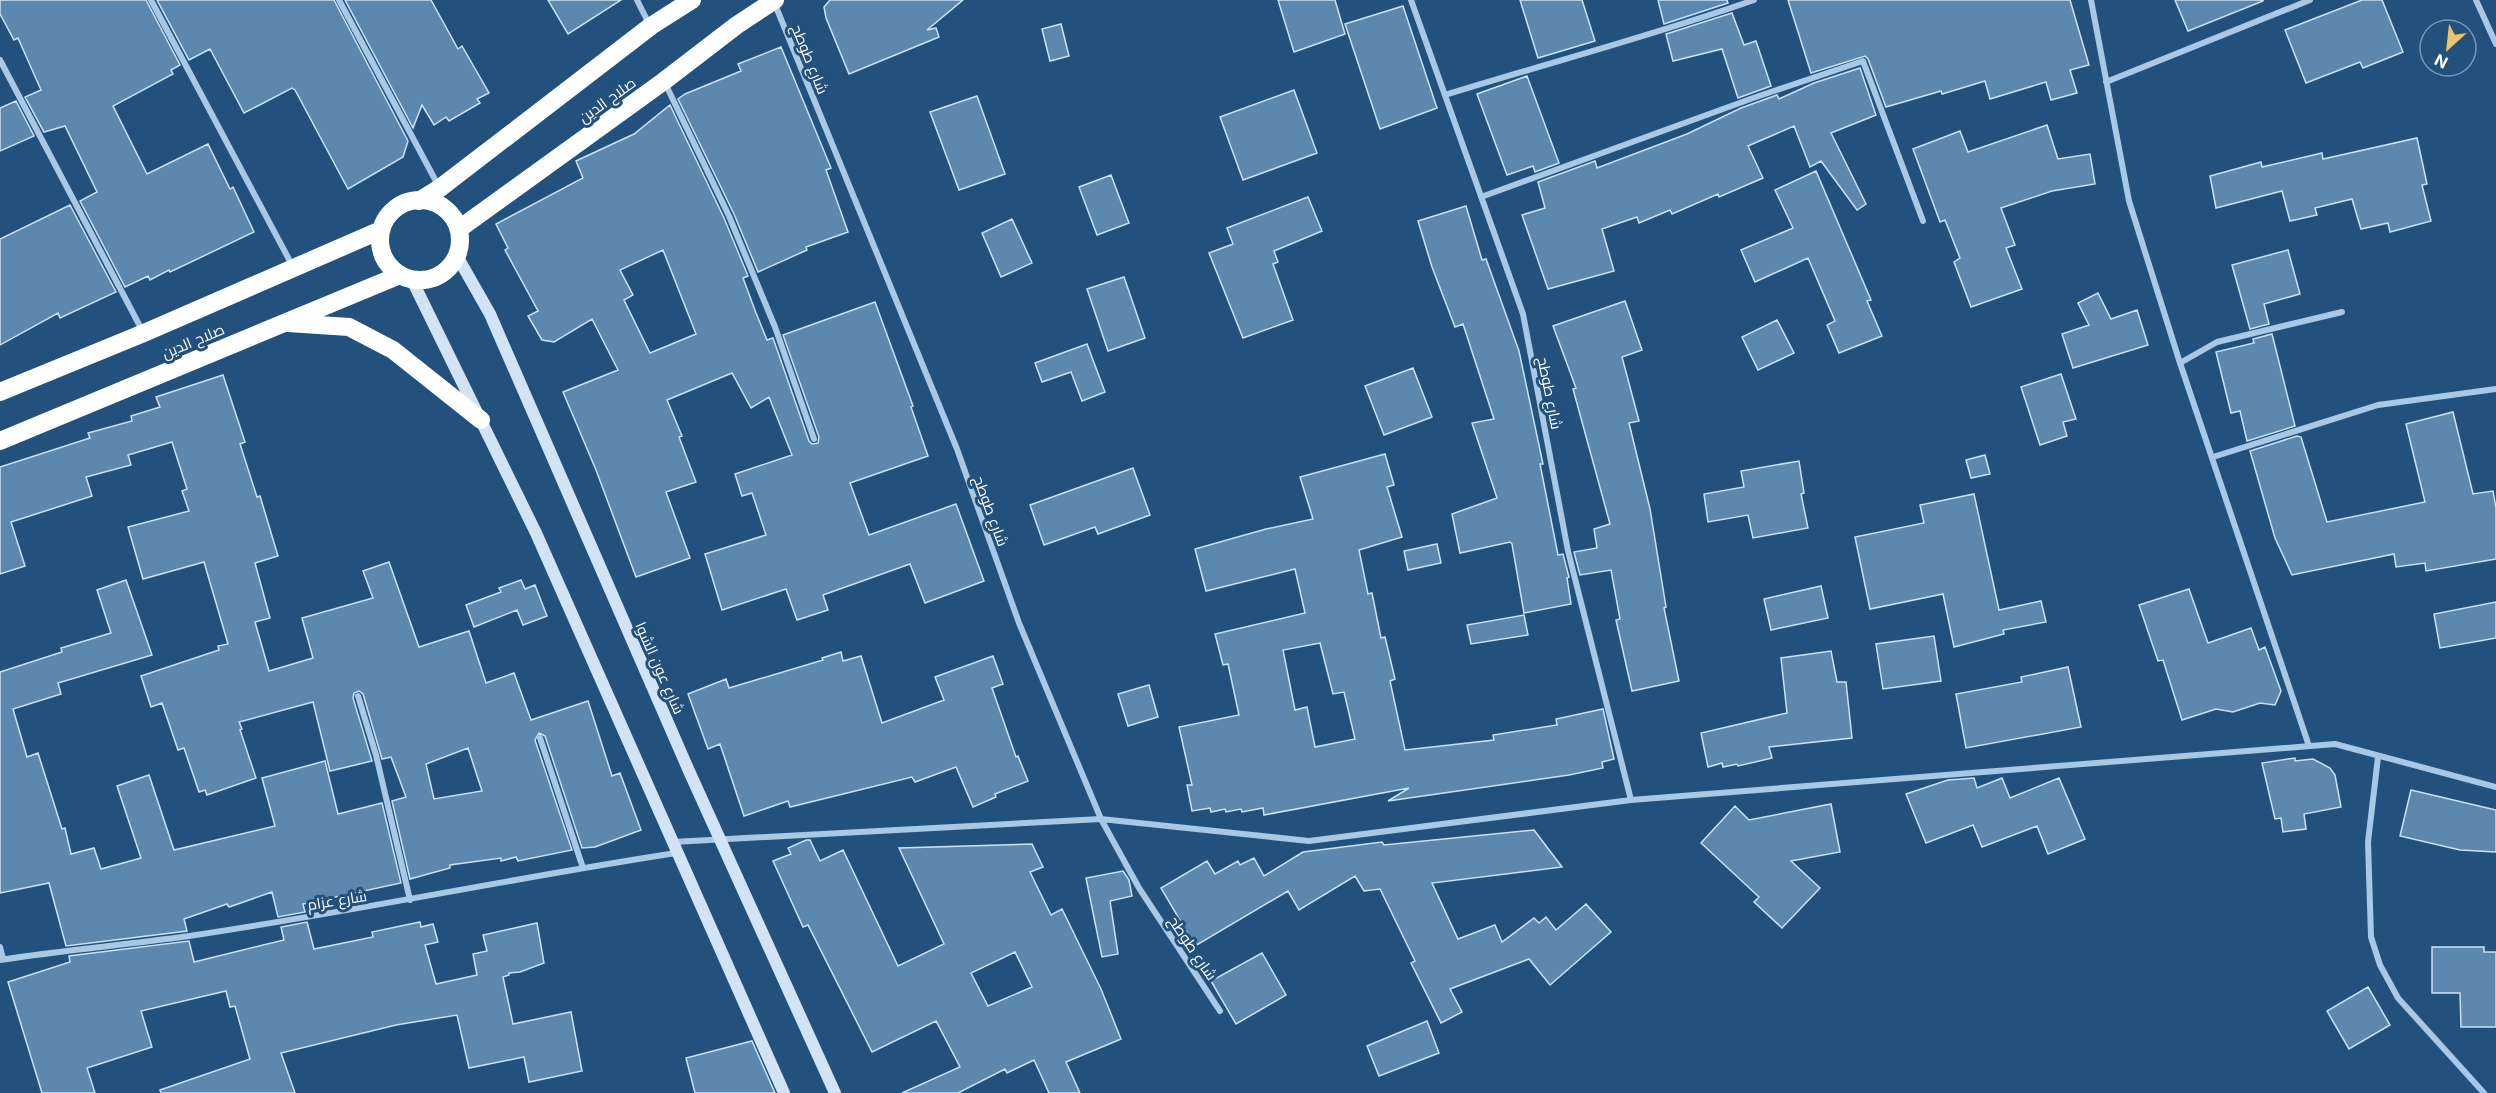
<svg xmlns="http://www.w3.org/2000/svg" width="2496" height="1093" viewBox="0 0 2496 1093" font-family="Inter,Cairo,sans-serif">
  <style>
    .building { fill: #5c87ae; stroke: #cbe1f5; stroke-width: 1.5; fill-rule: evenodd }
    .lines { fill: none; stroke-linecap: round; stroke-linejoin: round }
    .street { stroke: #a8c8e6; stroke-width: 6 }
    .secondary { stroke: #d2e3f5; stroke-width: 12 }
    .highway { stroke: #fff; stroke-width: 18 }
    .labels { text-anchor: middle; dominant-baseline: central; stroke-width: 6; stroke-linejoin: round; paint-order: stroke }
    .street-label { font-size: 15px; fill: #fff; stroke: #23517d }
  </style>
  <rect width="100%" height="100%" fill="#23517d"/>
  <path class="building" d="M 0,0 L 146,0 L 180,65 L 171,70 L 173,74 L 113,106 L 147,174 L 208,144 L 230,189 L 233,187 L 254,232 L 170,272 L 169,270 L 150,280 L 148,276 L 125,287 L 80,201 L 97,192 L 65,126 L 44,132 L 25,97 L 41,90 L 18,38 L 14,40 L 0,14 Z
    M 157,0 L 334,0 L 408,141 L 403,157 L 348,189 L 295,90 L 292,88 L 244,113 L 210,49 L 189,60 Z
    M 345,0 L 431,0 L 458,49 L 462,46 L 489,93 L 477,99 L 480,103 L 449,121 L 446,117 L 434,125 L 422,105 L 413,128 Z
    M 548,0 L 621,0 L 568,34 Z
    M 830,0 L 963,0 L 927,30 L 936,28 L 939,37 L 849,74 L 826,18 L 824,7 Z
    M 1278,0 L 1335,0 L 1345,34 L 1294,52 Z
    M 1520,0 L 1582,0 L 1595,41 L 1538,58 Z
    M 1658,0 L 1727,0 L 1728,3 L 1664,24 Z
    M 1788,0 L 2070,0 L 2089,65 L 2070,70 L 2077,93 L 2051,100 L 2046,82 L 1990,99 L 1985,81 L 1942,94 L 1941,91 L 1886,107 L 1868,59 L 1865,56 L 1811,73 Z
    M 2175,0 L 2263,0 L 2263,1 L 2188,31 Z
    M 2362,0 L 2382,0 L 2403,52 L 2363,68 L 2360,62 L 2306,83 L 2285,30 Z
    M 1403,6 L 1437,108 L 1380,129 L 1345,24 Z
    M 1732,13 L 1744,45 L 1756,41 L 1771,86 L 1738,98 L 1722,49 L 1673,61 L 1666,34 Z
    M 1061,24 L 1069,56 L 1050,61 L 1042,29 Z
    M 781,47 L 831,168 L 826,170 L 848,232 L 806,247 L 807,250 L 758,272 L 734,214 L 678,99 L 685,94 L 741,71 L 738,64 Z
    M 1860,68 L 1876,115 L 1831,133 L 1866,204 L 1857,210 L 1821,161 L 1810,167 L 1794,126 L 1748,146 L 1763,178 L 1719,197 L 1718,194 L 1672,214 L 1670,210 L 1639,223 L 1637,217 L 1602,229 L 1614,271 L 1548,289 L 1522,215 L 1545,208 L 1538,182 L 1595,161 L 1597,168 L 1687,134 L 1741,108 L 1777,95 L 1779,99 L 1814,83 Z
    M 1527,76 L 1559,163 L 1535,172 L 1533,166 L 1507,175 L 1477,94 Z
    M 1294,90 L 1317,153 L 1243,180 L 1220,117 Z
    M 977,96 L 1005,174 L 959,190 L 930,112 Z
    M 16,101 L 34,136 L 0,151 L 0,108 Z
    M 670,105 L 724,218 L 748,276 L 743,278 L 756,313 L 767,340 L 773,338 L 809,441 L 812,444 L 818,443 L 819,437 L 783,335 L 875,302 L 913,406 L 911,407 L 928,456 L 850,483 L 869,535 L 956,504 L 984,581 L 925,603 L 910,564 L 823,595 L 828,610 L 797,620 L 786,589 L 722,610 L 705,554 L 766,535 L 752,493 L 742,496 L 735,474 L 792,455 L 769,397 L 751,408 L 732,373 L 667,400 L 682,436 L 679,437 L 696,482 L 666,492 L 690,558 L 636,577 L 596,470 L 563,392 L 618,370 L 592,319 L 554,342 L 542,340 L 528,316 L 538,311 L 505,250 L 508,248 L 496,224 L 583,178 L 576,161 L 634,134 ZM 663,250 L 696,334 L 650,353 L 624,300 L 633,295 L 620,270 Z
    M 2047,125 L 2058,159 L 2090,154 L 2095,184 L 2052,191 L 2001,208 L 2015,245 L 2006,248 L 2022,289 L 1971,307 L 1954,262 L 1960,258 L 1945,220 L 1940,222 L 1913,149 L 1960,131 L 1968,152 Z
    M 2417,138 L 2427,184 L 2422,185 L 2431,221 L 2390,232 L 2388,223 L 2361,229 L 2352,199 L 2315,208 L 2317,215 L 2290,221 L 2282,191 L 2216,208 L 2210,176 L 2261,162 L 2262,167 L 2322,153 L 2323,159 Z
    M 1816,171 L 1871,300 L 1867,301 L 1882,336 L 1839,353 L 1827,325 L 1835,321 L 1808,258 L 1755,282 L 1741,250 L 1793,228 L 1775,190 Z
    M 1111,175 L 1129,223 L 1097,235 L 1079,187 Z
    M 1308,197 L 1322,231 L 1274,251 L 1278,262 L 1273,264 L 1293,320 L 1243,338 L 1209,253 L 1233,244 L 1227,228 Z
    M 70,205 L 116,292 L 60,318 L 58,313 L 0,345 L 0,239 Z
    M 1466,206 L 1482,260 L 1486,259 L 1519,351 L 1543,464 L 1540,464 L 1558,555 L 1563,554 L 1569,577 L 1567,578 L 1571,604 L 1524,613 L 1512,544 L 1510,542 L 1460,553 L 1452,514 L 1497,498 L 1472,423 L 1494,419 L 1463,324 L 1455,327 L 1432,267 L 1418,221 Z
    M 1012,219 L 1032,263 L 1001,277 L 982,233 Z
    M 2288,250 L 2300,294 L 2264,304 L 2269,324 L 2250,329 L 2232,265 Z
    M 1124,277 L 1145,338 L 1108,351 L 1087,289 Z
    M 2098,293 L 2111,319 L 2137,310 L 2148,345 L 2073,368 L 2062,334 L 2089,325 L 2078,303 Z
    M 1625,301 L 1642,350 L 1622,357 L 1639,421 L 1629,423 L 1650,509 L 1666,607 L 1664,608 L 1679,681 L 1632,691 L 1616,620 L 1620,619 L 1611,570 L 1580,575 L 1574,552 L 1597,548 L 1594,529 L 1610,524 L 1573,389 L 1576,388 L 1553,326 Z
    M 1777,320 L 1794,353 L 1758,370 L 1742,337 Z
    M 2272,334 L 2295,426 L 2247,441 L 2240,411 L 2231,413 L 2216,352 L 2254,343 L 2253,339 Z
    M 1087,344 L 1105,392 L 1082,401 L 1071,372 L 1042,382 L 1035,363 Z
    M 1413,368 L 1432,417 L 1384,435 L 1365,386 Z
    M 2061,374 L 2076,419 L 2063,422 L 2067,436 L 2040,445 L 2021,387 Z
    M 223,375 L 245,442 L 240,444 L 257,497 L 260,496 L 278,556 L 255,563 L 270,618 L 255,622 L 269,671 L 313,658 L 302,618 L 373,598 L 363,571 L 389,562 L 419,647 L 469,631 L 486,683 L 514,673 L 531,720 L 588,701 L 612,776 L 620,773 L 641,830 L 595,847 L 582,848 L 545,736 L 539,733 L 535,740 L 572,850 L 518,861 L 516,857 L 501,861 L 501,858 L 450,865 L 450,868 L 410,879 L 392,801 L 406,797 L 391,757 L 382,759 L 363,694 L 359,691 L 354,693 L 353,698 L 372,761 L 330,771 L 313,702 L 239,722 L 242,729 L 240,730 L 256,778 L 207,795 L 205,790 L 199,792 L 184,748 L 178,750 L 162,703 L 151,707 L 141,676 L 219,650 L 218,646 L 228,644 L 204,562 L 143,579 L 128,527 L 189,511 L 182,491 L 187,489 L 172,442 L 128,455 L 131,465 L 86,477 L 92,496 L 11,522 L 25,566 L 0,574 L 0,467 L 90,438 L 88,433 L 132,421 L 131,416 L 160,407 L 156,397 ZM 468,748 L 482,791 L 434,799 L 426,764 Z
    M 2453,412 L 2473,494 L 2493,491 L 2496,508 L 2496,559 L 2426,571 L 2425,563 L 2396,567 L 2394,554 L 2292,575 L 2275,538 L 2250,451 L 2297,436 L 2301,437 L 2327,522 L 2425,502 L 2406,424 Z
    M 1385,454 L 1394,485 L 1387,487 L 1402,537 L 1359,550 L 1368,594 L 1372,593 L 1381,638 L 1385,637 L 1395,679 L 1390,681 L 1405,750 L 1494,740 L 1493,735 L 1557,725 L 1556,719 L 1603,709 L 1614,759 L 1602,762 L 1603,768 L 1569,775 L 1388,801 L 1409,788 L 1264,815 L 1263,808 L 1242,812 L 1241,809 L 1226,812 L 1225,809 L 1211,812 L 1210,808 L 1192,811 L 1187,785 L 1192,785 L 1179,727 L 1239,715 L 1228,664 L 1223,665 L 1215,634 L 1305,613 L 1295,569 L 1206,591 L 1195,549 L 1266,529 L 1313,519 L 1300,477 ZM 1320,643 L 1333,694 L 1344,692 L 1355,739 L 1315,747 L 1307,707 L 1295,710 L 1283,650 Z
    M 1985,455 L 1990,474 L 1971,478 L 1966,460 Z
    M 1799,461 L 1804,493 L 1801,494 L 1808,528 L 1753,538 L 1748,515 L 1708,522 L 1704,494 L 1744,487 L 1741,471 Z
    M 1133,468 L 1150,515 L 1098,534 L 1095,527 L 1044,545 L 1030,505 Z
    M 1974,494 L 1999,610 L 2041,601 L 2046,622 L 2003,630 L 2004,634 L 1954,647 L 1943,594 L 1870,609 L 1855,537 L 1924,523 L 1920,505 Z
    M 1437,544 L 1441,563 L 1408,570 L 1404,551 Z
    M 126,580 L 152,655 L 58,683 L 61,694 L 13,709 L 27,757 L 38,753 L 62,829 L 65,828 L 71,854 L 94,848 L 101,869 L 141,858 L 117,786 L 149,775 L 174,850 L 275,826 L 262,778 L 325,761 L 338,814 L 382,803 L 401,883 L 303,904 L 305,912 L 278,917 L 272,892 L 229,907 L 227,904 L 184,919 L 187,931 L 66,946 L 49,883 L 0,893 L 0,672 L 62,652 L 61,648 L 111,633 L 97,590 Z
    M 521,580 L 525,589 L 535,585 L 547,616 L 523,625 L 517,610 L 474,627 L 466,605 L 501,592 L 499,588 Z
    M 1821,586 L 1828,618 L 1771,630 L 1764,599 Z
    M 2189,589 L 2208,643 L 2251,628 L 2259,650 L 2265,647 L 2281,691 L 2275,705 L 2260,703 L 2233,712 L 2216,709 L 2182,720 L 2163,660 L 2158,661 L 2139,605 Z
    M 2496,602 L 2496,638 L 2440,648 L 2434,614 Z
    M 1524,615 L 1528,635 L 1471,644 L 1467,625 Z
    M 1934,636 L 1941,681 L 1883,689 L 1876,644 Z
    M 1831,651 L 1837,682 L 1846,682 L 1852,738 L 1769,747 L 1772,758 L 1738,766 L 1737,764 L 1723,767 L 1722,763 L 1708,767 L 1701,733 L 1787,713 L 1781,658 Z
    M 841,652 L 843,661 L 861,656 L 882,723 L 944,700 L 935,677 L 993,656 L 1003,684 L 992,688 L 1016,757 L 1018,756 L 1028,781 L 995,794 L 996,797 L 973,807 L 956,767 L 915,782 L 912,777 L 790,807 L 788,801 L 744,816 L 720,744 L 708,749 L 688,694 L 726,679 L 729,688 L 823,660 L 822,658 Z
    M 2068,667 L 2081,727 L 1966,748 L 1956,694 L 2022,682 L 2021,677 Z
    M 1149,685 L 1158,717 L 1128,726 L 1118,694 Z
    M 2295,758 L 2295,761 L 2313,759 L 2330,768 L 2335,775 L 2341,807 L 2304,814 L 2306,829 L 2283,832 L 2281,818 L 2275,819 L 2262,763 Z
    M 1974,778 L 1977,788 L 2002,778 L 2010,798 L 2059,778 L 2085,839 L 2048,854 L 2037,826 L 1982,847 L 1973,825 L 1926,843 L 1906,794 L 1948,780 Z
    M 2411,790 L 2496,810 L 2496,852 L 2460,850 L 2400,836 Z
    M 1831,804 L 1840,852 L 1791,861 L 1820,888 L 1782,928 L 1754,902 L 1759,897 L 1701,843 L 1735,806 L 1749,820 Z
    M 1534,830 L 1562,867 L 1432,883 L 1458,939 L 1495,925 L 1502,942 L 1534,918 L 1539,923 L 1546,917 L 1556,930 L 1586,904 L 1611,932 L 1550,985 L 1529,959 L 1450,989 L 1462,1012 L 1441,1023 L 1411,963 L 1415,961 L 1380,889 L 1364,891 L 1355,876 L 1299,910 L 1288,891 L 1195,946 L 1161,888 L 1207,861 L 1215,874 L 1238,861 L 1240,865 L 1254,858 L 1264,876 L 1303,852 L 1382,842 L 1384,845 Z
    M 806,840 L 810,840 L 820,861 L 843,850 L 898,966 L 944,944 L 899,848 L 1032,844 L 1043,867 L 1030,872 L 1051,915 L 1062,909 L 1101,989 L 1121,1039 L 1066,1062 L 1080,1093 L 1049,1093 L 1034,1060 L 1007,1073 L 1005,1069 L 958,1093 L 902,1093 L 960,1067 L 936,1021 L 872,1052 L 808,925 L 803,927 L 773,861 L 791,854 L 788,848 ZM 1015,952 L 1032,987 L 988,1006 L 971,973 Z
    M 1123,871 L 1129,880 L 1132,896 L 1110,901 L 1118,954 L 1102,957 L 1086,878 Z
    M 307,922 L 314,949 L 373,937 L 372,932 L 420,922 L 421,927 L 433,924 L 438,942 L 425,945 L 436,984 L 477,975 L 473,954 L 487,951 L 483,935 L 537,923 L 544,963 L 520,972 L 509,973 L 509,975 L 503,977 L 513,1024 L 571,1012 L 582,1071 L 529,1082 L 524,1057 L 469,1068 L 457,1015 L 396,1025 L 281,1053 L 295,1093 L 161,1093 L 160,1090 L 250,1059 L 235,1006 L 230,1007 L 226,991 L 141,1011 L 152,1047 L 87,1068 L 95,1093 L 42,1093 L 8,982 L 70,962 L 69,956 L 189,941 L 194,962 L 284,940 L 281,927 Z
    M 2432,947 L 2484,947 L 2484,952 L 2496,952 L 2496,1027 L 2461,1027 L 2460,993 L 2432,993 Z
    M 1262,953 L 1286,995 L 1236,1024 L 1211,981 Z
    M 2368,987 L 2390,1025 L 2349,1049 L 2327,1011 Z
    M 1427,1021 L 1439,1053 L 1379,1076 L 1367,1046 Z
    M 752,1041 L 775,1093 L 695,1093 L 686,1058 Z"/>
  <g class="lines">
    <path class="street" d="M 151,0 L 292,265
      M 339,0 L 438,185
      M 637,0 L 650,26
      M 1411,0 L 1523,314 L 1568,551 L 1631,800
      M 2091,0 L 2129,201 L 2180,363 L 2309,746
      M 2476,0 L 2496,44
      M 774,2 L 957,449 L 1019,623 L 1101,819 L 1139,888 L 1220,1011
      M 0,60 L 143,332
      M 2106,82 L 2310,0
      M 665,83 L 729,216 L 775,327 L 814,439
      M 1445,95 C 1548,63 1652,36 1754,0
      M 1481,197 L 1756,97 L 1863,61 L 1923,221
      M 2180,363 L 2217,342 L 2342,312
      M 2213,457 L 2378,405 L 2496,389
      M 358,696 L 376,755 L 410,900
      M 540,738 L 583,868
      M 2378,757 L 2368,842 L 2371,937 L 2380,965 L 2398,998 L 2484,1093
      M 673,842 L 1101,819 L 1309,841 L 1631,800 L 2335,744 L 2496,787
      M 0,947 L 3,959
      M 0,960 C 63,950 126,945 189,936 C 352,912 513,878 676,853"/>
    <path class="secondary" d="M 457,256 L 490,314 L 689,771 L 835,1093
      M 412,280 L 536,533 L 784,1093"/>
    <path class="highway" d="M380 240a40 40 0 1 1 80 0a40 40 0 1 1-80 0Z
      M 419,201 L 440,188 L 651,26 L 692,0
      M 459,229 L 664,81 L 737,25 L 775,0
      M 288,323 L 349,327 L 393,350 L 481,420
      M 0,392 L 144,333 L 381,230
      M 0,441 L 400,275"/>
  </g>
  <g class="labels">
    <g class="street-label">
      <text transform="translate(810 59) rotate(68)">شارع طوطح</text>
      <text transform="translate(607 100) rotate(-36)">صلاح الدين</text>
      <text transform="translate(193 341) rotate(-23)">صلاح الدين</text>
      <text transform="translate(1550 393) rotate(79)">شارع طوطح</text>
      <text transform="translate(991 511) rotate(70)">شارع طوطح</text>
      <text transform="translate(660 668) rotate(66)">شارع عون الشوا</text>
      <text transform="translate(337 900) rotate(-9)">شارع عزام</text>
      <text transform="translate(1193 948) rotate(56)">شارع طوطح</text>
    </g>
  </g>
  <g transform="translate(2448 48) rotate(207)"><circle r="28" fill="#23517d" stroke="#7b97b1" stroke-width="1.5"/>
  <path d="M0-4.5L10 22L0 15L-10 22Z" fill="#f1c16b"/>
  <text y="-9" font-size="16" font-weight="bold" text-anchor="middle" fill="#ffffff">N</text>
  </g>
</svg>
